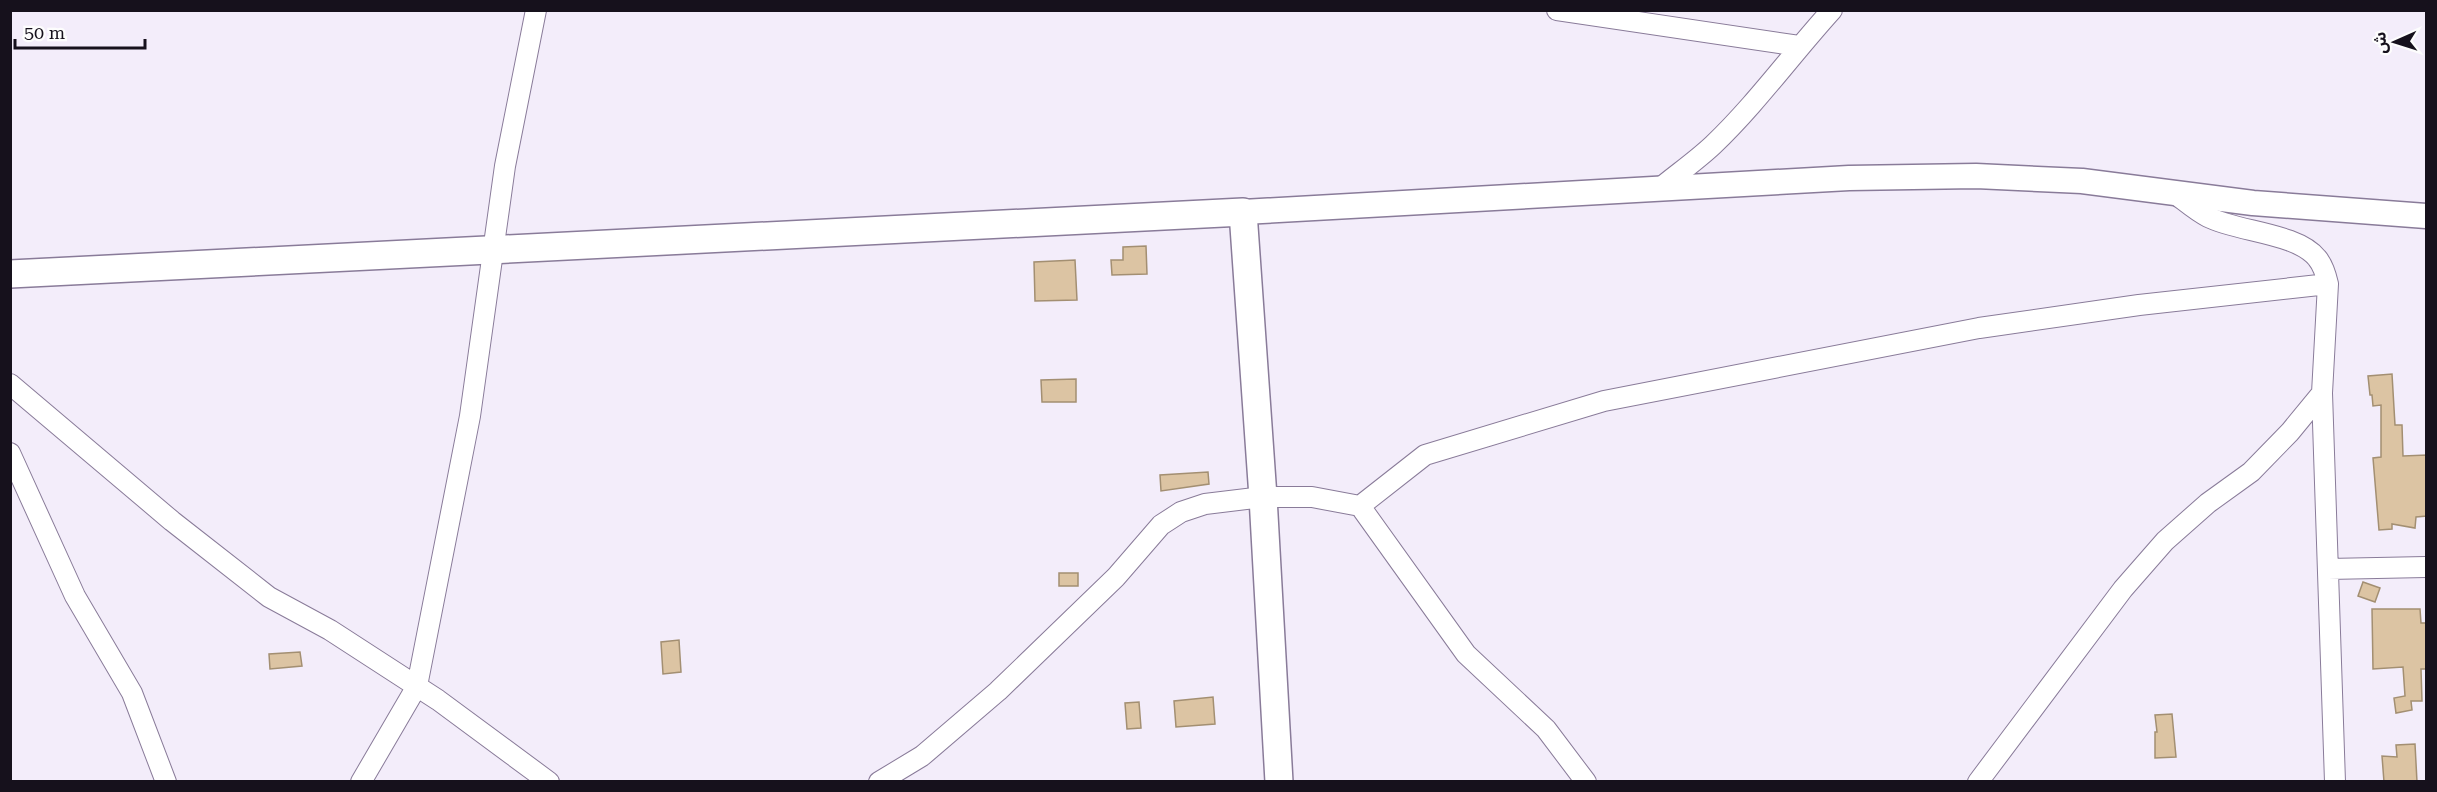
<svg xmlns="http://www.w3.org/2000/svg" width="2437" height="792" viewBox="0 0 2437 792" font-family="'Roboto Serif','Noto Sans Arabic',serif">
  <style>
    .building { fill: #dcc4a3; stroke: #a38f72; stroke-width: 1.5 }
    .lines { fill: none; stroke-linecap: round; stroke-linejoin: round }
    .minor-casing { stroke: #897b99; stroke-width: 22 }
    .tertiary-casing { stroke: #897b99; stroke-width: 27 }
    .secondary-casing { stroke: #897b99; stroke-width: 30 }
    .minor { stroke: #fff; stroke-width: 20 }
    .tertiary { stroke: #fff; stroke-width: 24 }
    .secondary { stroke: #fff; stroke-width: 27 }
  </style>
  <rect width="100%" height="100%" fill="#f3edfa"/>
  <path class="building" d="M 1146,246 L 1147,274 L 1112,275 L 1111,260 L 1123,260 L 1123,247 Z
    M 1075,260 L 1077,300 L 1035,301 L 1034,262 Z
    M 2392,374 L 2395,425 L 2402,425 L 2403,456 L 2427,455 L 2427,516 L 2416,517 L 2415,528 L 2392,524 L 2392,529 L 2379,530 L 2373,458 L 2381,457 L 2381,405 L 2373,406 L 2372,395 L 2370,395 L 2368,376 Z
    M 1076,379 L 1076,402 L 1042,402 L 1041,380 Z
    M 1208,472 L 1209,484 L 1161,491 L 1160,475 Z
    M 1059,573 L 1078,573 L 1078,586 L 1059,586 Z
    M 2363,582 L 2380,588 L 2375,602 L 2358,596 Z
    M 2372,609 L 2420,609 L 2421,623 L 2427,623 L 2427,669 L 2421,669 L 2422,701 L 2411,701 L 2412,710 L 2396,713 L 2394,698 L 2405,696 L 2403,667 L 2373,669 Z
    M 679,640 L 681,672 L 663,674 L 661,642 Z
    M 300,652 L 302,666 L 270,669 L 269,654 Z
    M 1213,697 L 1215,724 L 1176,727 L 1174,701 Z
    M 1139,702 L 1141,728 L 1127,729 L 1125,703 Z
    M 2172,714 L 2176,757 L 2155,758 L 2155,732 L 2157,732 L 2155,715 Z
    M 2415,744 L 2417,782 L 2384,782 L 2382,756 L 2397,757 L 2396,745 Z"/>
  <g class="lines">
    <g class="minor-casing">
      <path id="minor" d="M 1557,10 L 1799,46
        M 1659,189 C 1677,174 1696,161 1713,145 C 1756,104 1792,54 1832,10
        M 2174,193 C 2185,201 2196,211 2208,217 C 2238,232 2297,233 2317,258 C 2323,265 2326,275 2328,284 L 2322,393 L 2335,782
        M 10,384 L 172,521 L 269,597 L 330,630 L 438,700 L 549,782
        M 10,453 L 75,596 L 132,693 L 166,782
        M 1360,506 L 1425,455 L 1604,401 L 1979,328 L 2139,305 L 2328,284
        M 2328,569 L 2426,567
        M 361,782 L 417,686 L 470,416 L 505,166 L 536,10
        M 879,782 L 922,756 L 998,691 L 1116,577 L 1161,525 L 1181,512 L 1205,504 L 1263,497 L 1312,497 L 1360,506 L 1466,654 L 1546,729 L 1586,782
        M 1978,782 L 2123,589 L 2165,541 L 2208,503 L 2251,472 L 2290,432 L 2322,393"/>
    </g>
    <g class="tertiary-casing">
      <path id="tertiary" d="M 1243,212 L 1849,178 L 1976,176 L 2082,181 L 2253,203 L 2426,216"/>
    </g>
    <g class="secondary-casing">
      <path id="secondary" d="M 10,274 L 1243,212 L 1263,497 L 1279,782"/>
    </g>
    <use href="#minor" class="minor"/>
    <use href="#tertiary" class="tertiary"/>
    <use href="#secondary" class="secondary"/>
  </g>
  <rect width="2437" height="792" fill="none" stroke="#16111c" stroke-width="24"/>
  <g transform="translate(2395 42) rotate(267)" stroke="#fdfdfd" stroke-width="4.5" paint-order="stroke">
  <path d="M0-4.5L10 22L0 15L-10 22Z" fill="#16111c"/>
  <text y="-9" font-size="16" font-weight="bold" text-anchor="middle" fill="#16111c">ش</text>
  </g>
  <path d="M15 39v9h130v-9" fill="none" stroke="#16111c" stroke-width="3"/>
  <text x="24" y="39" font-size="18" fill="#16111c" stroke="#fdfdfd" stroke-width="4.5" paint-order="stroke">50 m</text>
</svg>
